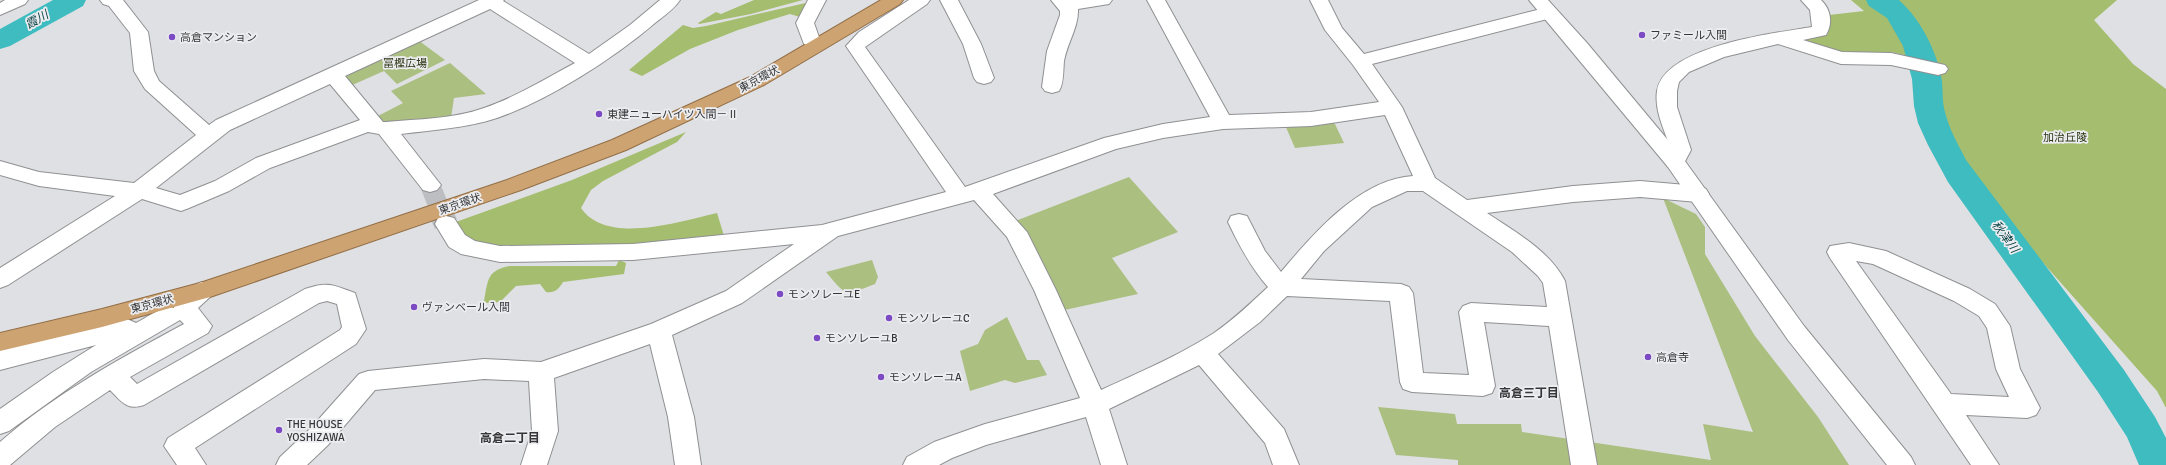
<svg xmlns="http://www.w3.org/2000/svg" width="2166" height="465" viewBox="0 0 2166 465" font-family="Signika,'Noto Sans JP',sans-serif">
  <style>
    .green { fill: #abbf81 }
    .forest { fill: #a5bd6e }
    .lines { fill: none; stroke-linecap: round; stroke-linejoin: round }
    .river { fill: #3ebcc0; fill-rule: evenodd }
    .minor-tunnel-far1 { stroke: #bdbec1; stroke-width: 20; stroke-dasharray: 20 10; stroke-linecap: butt }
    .minor-tunnel { stroke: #bdbec1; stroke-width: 24; stroke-dasharray: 24 12; stroke-linecap: butt }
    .minor-casing { stroke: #8f9092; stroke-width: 2 }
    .tertiary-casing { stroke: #8f9092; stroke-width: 2 }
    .trunk-casing { stroke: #916e47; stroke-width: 2 }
    .minor { fill: #fff; fill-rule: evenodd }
    .tertiary { fill: #fff; fill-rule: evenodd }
    .trunk { fill: #cea372; fill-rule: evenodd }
    .poi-dot { fill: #7c4ac2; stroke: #ecedf0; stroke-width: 1.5 }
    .labels { text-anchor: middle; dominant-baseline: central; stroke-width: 3.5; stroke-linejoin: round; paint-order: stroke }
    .poi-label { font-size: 11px; fill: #363638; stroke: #ecedf0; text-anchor: start }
    .park-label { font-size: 11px; fill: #2b3513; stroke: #ecedf0 }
    .street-label { font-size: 11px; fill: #363638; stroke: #ecedf0 }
    .water-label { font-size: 12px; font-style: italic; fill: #094244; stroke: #ecedf0 }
    .neighbourhood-label { font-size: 12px; font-weight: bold; fill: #363638; stroke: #ecedf0 }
  </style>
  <rect width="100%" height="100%" fill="#dfe0e3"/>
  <path class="green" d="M 418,40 L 445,60 L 397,84 L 384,71 L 350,86 L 341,76 Z
    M 450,63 L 486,94 L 454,98 L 451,118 L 384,123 L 376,117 L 403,103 L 391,91 Z
    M 1333,120 L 1344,143 L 1295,148 L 1285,125 Z
    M 1129,177 L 1178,232 L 1112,258 L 1138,294 L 1060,311 L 1013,222 Z
    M 1663,198 L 1696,214 L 1705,227 L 1705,254 L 1755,336 L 1818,417 L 1849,465 L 1458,465 L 1458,460 L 1396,455 L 1378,407 L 1455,414 L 1457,424 L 1521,424 L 1522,432 L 1711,460 L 1703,424 L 1753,432 Z
    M 872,260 L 878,277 L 875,284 C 844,296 847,297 826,272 Z
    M 1007,317 L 1027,360 L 1039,360 L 1047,375 L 1015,383 L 1005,380 L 970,391 L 960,351 L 978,344 L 985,330 Z"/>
  <path class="forest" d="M 754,0 L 803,0 L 751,14 L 699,24 L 698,23 L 716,12 L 721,14 Z
    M 1851,0 L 2117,0 L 2094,20 L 2133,64 L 2166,89 L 2166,408 L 2157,391 L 1981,193 L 1948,139 L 1939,110 L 1932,61 L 1891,52 L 1842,53 L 1799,40 L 1828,34 L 1829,15 L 1864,11 Z
    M 810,2 L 800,17 L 790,14 L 738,30 L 690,49 L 642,76 L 629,70 L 683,25 L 693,28 L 706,26 Z
    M 686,132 L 677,142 L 603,181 L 591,190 L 581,208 C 607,246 681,221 717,213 L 725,239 L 659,246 L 497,248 L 467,243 L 453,223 L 572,180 Z
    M 619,260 L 626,263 L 624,274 L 563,282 C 558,290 555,293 546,292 L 540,284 L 516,286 L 500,302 L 487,303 L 484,301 C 488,280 487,270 510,266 L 616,266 Z"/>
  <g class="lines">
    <path class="river" d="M 53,0 L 86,0 L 83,6 L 10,46 L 0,49 L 0,29 Z
      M 1866,0 L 1899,0 C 1921,20 1937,51 1942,81 C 1943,91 1942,102 1945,112 C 1949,129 1958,144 1966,160 L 2124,370 L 2155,417 L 2166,438 L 2166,465 L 2139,465 L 2127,437 L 2098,392 L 1948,182 L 1928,145 L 1918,123 L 1914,106 L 1912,79 L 1903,46 L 1887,18 L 1869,6 Z"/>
    <path class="minor-tunnel-far1" d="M 430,185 L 441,212"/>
    <path class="minor-tunnel" d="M 440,211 L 446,224"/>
    <g class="minor-casing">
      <path id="minor" d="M 5,0 L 28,0 L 25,4 L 0,15 L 0,3 Z
        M 100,0 L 123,0 L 148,32 L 154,71 L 159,81 L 209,125 L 216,120 L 479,0 L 504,0 L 503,1 L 589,54 L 630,25 L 660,0 L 680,0 C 674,9 664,16 655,23 C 614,58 549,100 497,118 C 466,128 433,130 401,134 L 437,180 L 441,185 L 437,190 L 430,192 L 423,190 L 379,134 L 368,132 L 270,168 L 229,191 L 189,208 L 181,211 L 142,199 L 8,285 L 0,288 L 0,268 L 115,196 L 39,186 L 0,175 L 0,161 L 39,172 L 134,183 L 196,135 L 145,89 L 134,71 L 130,33 L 109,6 L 103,4 ZM 490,9 L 575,63 C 545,79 516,97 484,108 C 453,119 418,119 386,122 L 383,122 L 345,76 ZM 330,84 L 360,120 L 256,158 L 215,181 L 180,195 L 156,188 L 230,130 Z
        M 808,0 L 826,0 L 814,23 L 820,40 L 818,44 L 811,46 L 804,44 L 796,23 Z
        M 909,0 L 930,0 L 927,4 L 865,47 L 965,187 L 1104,138 L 1163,124 L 1210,117 L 1147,0 L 1165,0 L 1229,115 L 1311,112 L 1379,102 L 1353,65 L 1325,30 L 1310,0 L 1328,0 L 1342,28 L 1364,54 L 1549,7 L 1555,9 L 1558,13 L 1555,17 L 1372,64 L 1402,107 L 1435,178 L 1467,200 L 1573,186 L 1640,181 L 1698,186 L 1706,189 L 1709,194 L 1706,199 L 1698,202 L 1640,197 L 1573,202 L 1487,213 C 1515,232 1549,250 1565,281 L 1597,465 L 1571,465 L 1549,326 L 1484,322 L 1495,386 L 1492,393 L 1483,396 L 1412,392 L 1403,389 L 1400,382 L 1390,301 L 1287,296 L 1260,322 L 1218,354 L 1284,429 L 1299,465 L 1273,465 L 1265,443 L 1199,365 L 1109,409 L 1127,465 L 1101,465 L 1086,417 L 986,445 L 952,458 L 939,465 L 903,465 L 907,457 L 934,442 L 985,424 L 1080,398 L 1034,290 L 1007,237 L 974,200 L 838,236 L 742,303 L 672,335 L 694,417 L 701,465 L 675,465 L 668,417 L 650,344 L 554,378 L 558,431 L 547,465 L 521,465 L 532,431 L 529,381 L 484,379 L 375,390 L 328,445 L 307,465 L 276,465 L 280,457 L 310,429 L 359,374 L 368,371 L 484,359 L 541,362 L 651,324 L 726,291 L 794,244 L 633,260 L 500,262 L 461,254 L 449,247 L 435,224 L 438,218 L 446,216 L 454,218 L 465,235 L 475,241 L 500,246 L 633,244 L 822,225 L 946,192 L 846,46 L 859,32 ZM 1385,115 L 1413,176 C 1360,179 1313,234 1281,272 L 1265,251 L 1247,216 L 1239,214 L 1231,216 L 1228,222 C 1239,245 1251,268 1268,287 C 1251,303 1233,320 1214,333 C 1178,356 1140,372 1101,390 L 1056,290 L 1027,232 L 993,194 L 1116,149 L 1163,138 L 1223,129 L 1311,126 ZM 1407,191 L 1423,191 L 1512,252 L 1538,276 L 1543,283 L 1547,307 L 1471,303 L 1463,306 L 1459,312 L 1469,375 L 1423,373 L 1413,293 L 1409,287 L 1401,284 L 1301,279 L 1324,251 L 1372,207 Z
        M 940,0 L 958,0 L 981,44 L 994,78 L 991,82 L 984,84 L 977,82 L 974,78 L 963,44 Z
        M 1051,0 L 1112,0 L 1109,4 L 1078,9 C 1079,26 1067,44 1064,61 C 1063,71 1064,83 1059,91 L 1052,93 L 1045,91 L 1042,87 L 1047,51 L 1060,15 L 1060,11 Z
        M 1801,0 L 1821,0 C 1831,9 1833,24 1826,35 L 1803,40 L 1842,52 L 1891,53 L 1945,65 L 1948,69 L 1945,73 L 1938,75 L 1891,65 L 1841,64 L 1778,44 L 1724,57 L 1689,72 L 1679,82 L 1677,91 L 1677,107 L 1691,150 L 1682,167 L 1675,169 L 1668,167 L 1665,162 L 1671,150 C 1665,131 1654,111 1657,91 C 1664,46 1775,33 1812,27 L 1810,10 Z
        M 1849,243 L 1886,251 L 1970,289 L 1995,304 L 2010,326 L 2020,369 L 2040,408 L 2036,415 L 2027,418 L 1966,415 L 1999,465 L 1971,465 L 1830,258 L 1827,252 L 1830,246 ZM 1856,261 L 1873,264 L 1954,301 L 1979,316 L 1987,328 L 1996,369 L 2009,397 L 1951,394 Z
        M 202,282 L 210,285 L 214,291 L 210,297 L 198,308 L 212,326 L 208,333 L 130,377 L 137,384 L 305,289 C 328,281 333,285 355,293 L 366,329 L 356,344 L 195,448 L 206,465 L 177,465 L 164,446 L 168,438 L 340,330 L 342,327 L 337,304 L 327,301 L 319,303 L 144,405 C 127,411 121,401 110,390 L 55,427 L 10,465 L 0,465 L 0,442 C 55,394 119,359 184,324 L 180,320 L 91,372 L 9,431 L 0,434 L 0,409 L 53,372 L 96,345 L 0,370 L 0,350 L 127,319 L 136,323 C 146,318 164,305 174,308 C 174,295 191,286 202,282 Z"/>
    </g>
    <g class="tertiary-casing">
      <path id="tertiary" d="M 1529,0 L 1548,0 L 1587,43 L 1682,157 L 1804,326 L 1911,457 L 1915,465 L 1887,465 L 1788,340 L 1668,167 Z"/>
    </g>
    <g class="trunk-casing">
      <path id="trunk" d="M 881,0 L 903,0 L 900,4 L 764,85 L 626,150 L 521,190 L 210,297 L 102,327 L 0,351 L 0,333 L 102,309 L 200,283 L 507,180 L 612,140 L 750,77 Z"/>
    </g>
    <use href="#minor" class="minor"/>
    <use href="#tertiary" class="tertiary"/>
    <use href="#trunk" class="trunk"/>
  </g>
  <g class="poi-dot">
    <circle cx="1642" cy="35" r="4"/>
    <circle cx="172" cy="37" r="4"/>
    <circle cx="599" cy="114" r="4"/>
    <circle cx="780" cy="294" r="4"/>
    <circle cx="414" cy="307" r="4"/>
    <circle cx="889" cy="318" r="4"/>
    <circle cx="817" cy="338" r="4"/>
    <circle cx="1648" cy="357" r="4"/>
    <circle cx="881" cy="377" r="4"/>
    <circle cx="279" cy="430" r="4"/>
  </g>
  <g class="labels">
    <g class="poi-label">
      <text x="1650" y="35">ファミール入間</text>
      <text x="180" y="37">高倉マンション</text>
      <text x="607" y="114">東建ニューハイツ入間－Ⅱ</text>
      <text x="788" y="294">モンソレーユE</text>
      <text x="422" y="307">ヴァンベール入間</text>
      <text x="897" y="318">モンソレーユC</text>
      <text x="825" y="338">モンソレーユB</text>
      <text x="1656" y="357">高倉寺</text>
      <text x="889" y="377">モンソレーユA</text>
      <text x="287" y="424">THE HOUSE<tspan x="287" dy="13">YOSHIZAWA</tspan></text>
    </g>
    <g class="park-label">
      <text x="405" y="63">冨樫広場</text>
      <text x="2065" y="137">加治丘陵</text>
    </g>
    <g class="street-label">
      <text transform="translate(759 79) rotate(-28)">東京環状</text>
      <text transform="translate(460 204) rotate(-19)">東京環状</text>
      <text transform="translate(152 304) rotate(-15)">東京環状</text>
    </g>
    <g class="water-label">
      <text transform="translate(37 20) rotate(-29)">霞川</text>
      <text transform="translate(2005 237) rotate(54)">秋津川</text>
    </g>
    <g class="neighbourhood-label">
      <text x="1529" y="393">高倉三丁目</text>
      <text x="510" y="438">高倉二丁目</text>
    </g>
  </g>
</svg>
